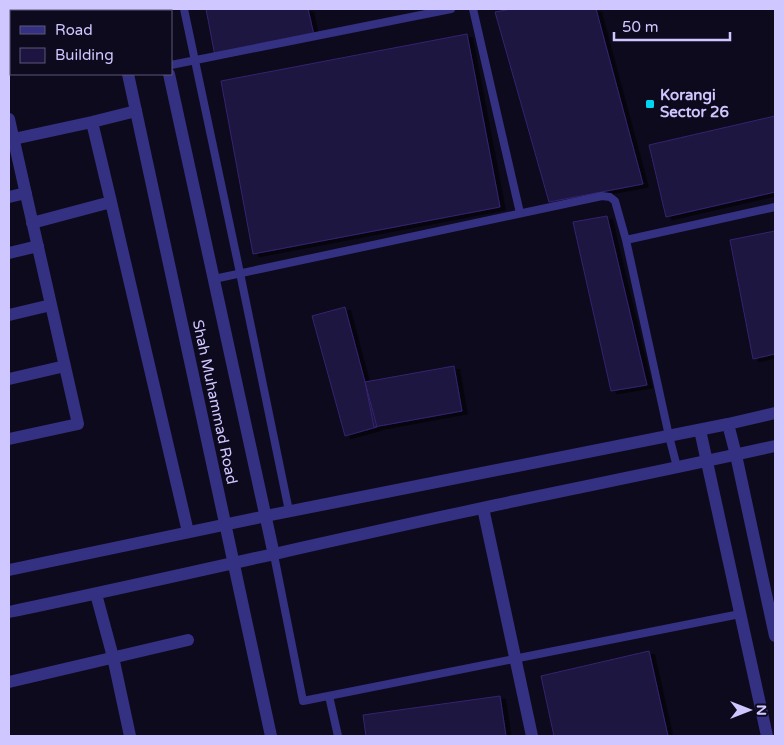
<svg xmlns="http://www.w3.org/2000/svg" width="784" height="745" viewBox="0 0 784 745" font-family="'Varela Round',sans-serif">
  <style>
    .building { fill: #1e1441; stroke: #35246f; filter: url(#shadow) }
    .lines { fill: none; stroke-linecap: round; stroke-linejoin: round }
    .service { stroke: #353182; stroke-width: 8 }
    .minor { stroke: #353182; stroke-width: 12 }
    .tertiary { stroke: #353182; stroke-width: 12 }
    .poi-dot { fill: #00d5f2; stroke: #0e0a1e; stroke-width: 2 }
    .labels { text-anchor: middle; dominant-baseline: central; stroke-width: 4; stroke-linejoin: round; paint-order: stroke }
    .poi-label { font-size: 15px; font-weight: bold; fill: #cfc7ff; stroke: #0e0a1e; text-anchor: start }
    .street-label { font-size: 15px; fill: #cfc7ff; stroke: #0e0a1e }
  </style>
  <defs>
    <filter id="shadow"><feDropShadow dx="5.5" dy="3" stdDeviation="0" flood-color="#0009"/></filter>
  </defs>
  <rect width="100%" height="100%" fill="#0e0a1e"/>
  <path class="building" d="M 206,9 L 308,9 L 314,35 L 215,56 Z
    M 512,9 L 596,9 L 643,184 L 549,202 L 495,12 Z
    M 467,34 L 500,207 L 253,254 L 221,81 Z
    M 775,116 L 775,192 L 666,217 L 649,145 Z
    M 607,216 L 647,385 L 611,391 L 573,222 Z
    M 775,231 L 775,354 L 753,359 L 730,240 Z
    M 345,307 L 377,427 L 345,436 L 312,316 Z
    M 454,366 L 462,411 L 374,427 L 365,382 Z
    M 649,651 L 668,736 L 554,736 L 541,676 Z
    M 500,696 L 506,736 L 366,736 L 363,715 Z"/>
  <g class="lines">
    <path class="service" d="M 184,9 L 240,273 L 289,511
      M 473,9 L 520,213
      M 171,65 L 451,9
      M 626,240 L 669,436 L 677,467
      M 214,279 L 602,196 L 610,197 L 615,201 L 626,240 L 775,207
      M 274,555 L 303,701 L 740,614
      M 329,696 L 338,736"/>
    <path class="minor" d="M 9,119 L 78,424 L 9,439
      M 9,140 L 92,122 L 136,111
      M 9,197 L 26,193
      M 111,202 L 188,532
      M 32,223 L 111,202 L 92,122
      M 9,253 L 38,246
      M 9,315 L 51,305
      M 9,379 L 65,366
      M 728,424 L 736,455 L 775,636
      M 700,430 L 767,736
      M 483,508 L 532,736
      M 96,594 L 113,657 L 130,736
      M 9,682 L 188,640"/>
    <path class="tertiary" d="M 114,9 L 114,11
      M 155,9 L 156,11
      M 128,74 L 271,736
      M 169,74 L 274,555
      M 9,570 L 266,516 L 728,424 L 775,413
      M 9,612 C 167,579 324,542 482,508 C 580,487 678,468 775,446"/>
  </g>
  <rect class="poi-dot" x="645" y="99" width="10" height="10" rx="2.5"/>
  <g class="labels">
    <g class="poi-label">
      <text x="660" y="95">Korangi<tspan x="660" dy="17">Sector 26</tspan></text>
    </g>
    <g class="street-label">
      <text transform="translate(215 402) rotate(78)">Shah Muhammad Road</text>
    </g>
  </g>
  <rect width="784" height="745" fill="none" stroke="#cfc7ff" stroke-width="20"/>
  <rect x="10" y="10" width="162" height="65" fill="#0e0a1e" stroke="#5b5678"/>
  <rect x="20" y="26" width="25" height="8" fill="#353182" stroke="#5b5678"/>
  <text x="55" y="35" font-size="15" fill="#cfc7ff">Road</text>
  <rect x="20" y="48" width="25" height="15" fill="#1e1441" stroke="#5b5678"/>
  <text x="55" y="60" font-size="15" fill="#cfc7ff">Building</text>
  <g transform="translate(749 710) rotate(90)" stroke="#0e0a1e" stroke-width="4" paint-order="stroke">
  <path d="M0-4L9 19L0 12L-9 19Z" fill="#cfc7ff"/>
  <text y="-8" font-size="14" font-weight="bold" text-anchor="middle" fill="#cfc7ff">N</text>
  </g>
  <path d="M614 32v8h116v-8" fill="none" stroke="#cfc7ff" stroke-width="2.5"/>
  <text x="622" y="32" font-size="15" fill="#cfc7ff" stroke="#0e0a1e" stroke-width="4" paint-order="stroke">50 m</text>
</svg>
